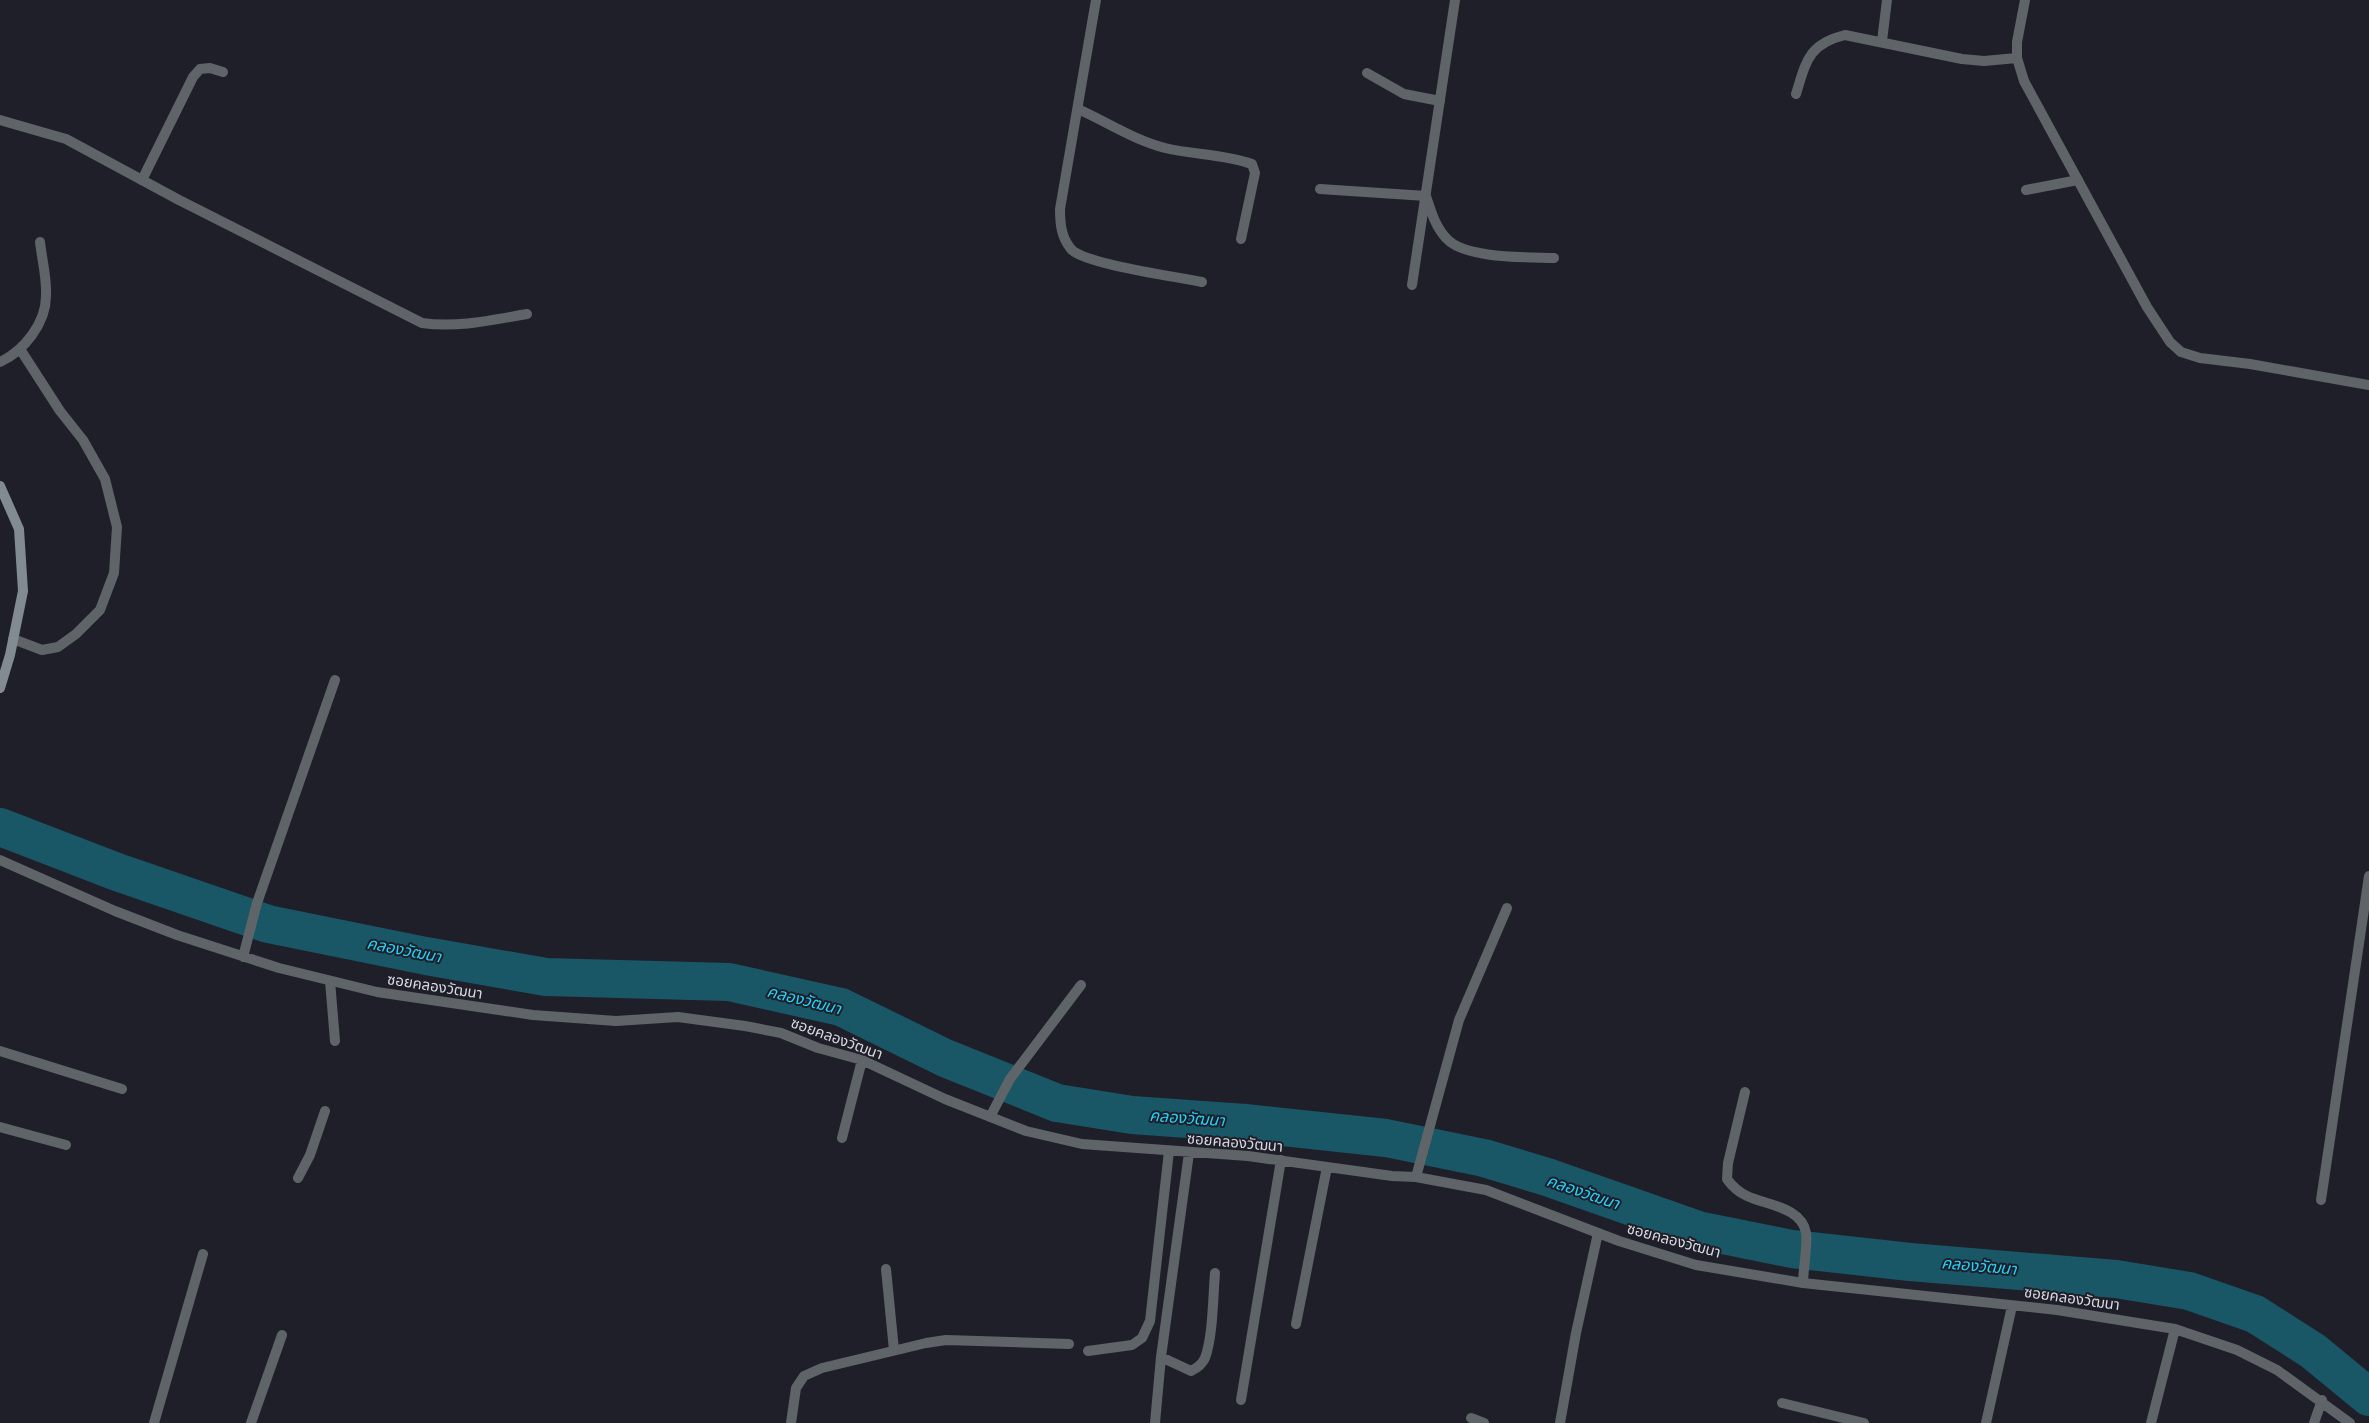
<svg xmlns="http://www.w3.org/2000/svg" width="2369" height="1423" viewBox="0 0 2369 1423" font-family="'Public Sans','Noto Sans Thai',sans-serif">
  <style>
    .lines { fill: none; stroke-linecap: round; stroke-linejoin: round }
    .river { stroke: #195767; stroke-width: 38 }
    .lane { stroke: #5f6468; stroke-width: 10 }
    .street { stroke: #5f6468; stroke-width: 10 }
    .secondary { stroke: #828b92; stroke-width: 10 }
    .labels { text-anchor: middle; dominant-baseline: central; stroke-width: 4; stroke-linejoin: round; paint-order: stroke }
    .street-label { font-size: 15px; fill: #d9d9e1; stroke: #1f1f2a }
    .water-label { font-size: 16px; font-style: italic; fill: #20d4fc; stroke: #1f1f2a }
  </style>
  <rect width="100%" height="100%" fill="#1f1f2a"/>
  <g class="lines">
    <path class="river" d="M 0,827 L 117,872 L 268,924 L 426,956 L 546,977 L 729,982 L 841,1007 L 945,1058 L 1057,1103 L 1132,1115 L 1245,1123 L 1386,1138 L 1484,1158 L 1547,1177 L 1698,1230 L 1792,1249 L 1910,1262 L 2116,1279 L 2189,1291 L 2255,1314 L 2313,1351 L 2369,1397"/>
    <path class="lane" d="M 1882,41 L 1887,0
      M 1367,73 L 1404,94 L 1440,101
      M 1078,109 C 1107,122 1134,140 1165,148 C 1194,155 1224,154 1252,164 L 1255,173 L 1241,239
      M 142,180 L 193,77 L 200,69 L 210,68 L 223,72
      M 1320,189 L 1426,196 C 1431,211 1435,226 1446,238 C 1464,259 1527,257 1554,258
      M 2026,190 L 2078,180
      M 0,362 C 24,351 46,323 46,296 C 47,278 42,260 40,242
      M 13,639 L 42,650 L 58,647 L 76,634 L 100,610 L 114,573 L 117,527 L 105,479 L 83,440 L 60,411 L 20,349
      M 330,981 L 335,1041
      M 298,1178 L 310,1155 L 325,1111
      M 1471,1418 L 1484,1423
      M 1560,1423 L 1576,1333 L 1598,1233"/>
    <path class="street" d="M 1096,0 L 1060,209 C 1060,223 1061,237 1071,249 C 1083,264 1179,277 1202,282
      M 2025,0 L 2017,42 L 2017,58 L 2024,81 L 2147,307 L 2170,342 L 2181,352 L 2200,358 L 2250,364 L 2369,385
      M 1796,94 C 1806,62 1808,44 1845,35 L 1962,59 L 1984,61 L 2017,58
      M 0,120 L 66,139 L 179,200 L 422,323 C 458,328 492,320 527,314
      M 1412,285 L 1455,0
      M 0,860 L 115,911 L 177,935 L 279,968 L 377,992 L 533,1015 L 616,1021 L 678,1017 L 745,1026 L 781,1033 L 818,1048 L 862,1060 L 945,1099 L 1026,1131 L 1082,1144 L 1248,1156 L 1392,1176 L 1416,1177 L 1486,1190 L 1619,1241 L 1696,1265 L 1803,1283 L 2057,1310 L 2175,1329 L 2237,1350 L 2277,1370 L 2350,1423
      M 243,957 L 257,903 L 335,680
      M 0,1051 L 122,1089
      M 1745,1092 L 1728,1163 L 1727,1179 C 1732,1186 1738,1192 1747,1196 C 1766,1205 1802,1207 1806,1233 C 1808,1244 1803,1270 1803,1283
      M 990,1117 L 1010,1079 L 1081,985
      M 0,1127 L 66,1145
      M 842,1138 L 862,1060
      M 1416,1177 L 1459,1020 L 1507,908
      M 2321,1200 L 2369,876
      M 886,1269 L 894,1350
      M 1296,1324 L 1327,1167
      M 1088,1351 L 1132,1345 L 1142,1338 L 1150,1321 L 1169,1151
      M 1161,1357 L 1191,1371 C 1197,1368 1202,1365 1205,1358 C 1213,1337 1213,1296 1215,1273
      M 1241,1400 L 1281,1160
      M 1782,1403 L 1864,1423
      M 154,1423 L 203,1254
      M 251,1423 L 282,1335
      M 791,1423 L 796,1388 L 804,1376 L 822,1368 L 926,1343 L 946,1340 L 1069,1344
      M 1155,1423 L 1161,1357 L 1189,1153
      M 1986,1423 L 2012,1306
      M 2151,1423 L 2175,1329
      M 2314,1423 L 2322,1400"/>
    <path class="secondary" d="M 0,486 L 19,529 L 23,591 L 10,655 L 0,688"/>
  </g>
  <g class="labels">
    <g class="street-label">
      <text transform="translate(435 986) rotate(9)">ซอยคลองวัฒนา</text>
      <text transform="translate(837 1038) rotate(20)">ซอยคลองวัฒนา</text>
      <text transform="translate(1235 1142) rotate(5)">ซอยคลองวัฒนา</text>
      <text transform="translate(1674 1240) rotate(15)">ซอยคลองวัฒนา</text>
      <text transform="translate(2072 1298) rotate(8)">ซอยคลองวัฒนา</text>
    </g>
    <g class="water-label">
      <text transform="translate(404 950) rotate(11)">คลองวัฒนา</text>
      <text transform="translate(804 1000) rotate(14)">คลองวัฒนา</text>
      <text transform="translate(1187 1118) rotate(4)">คลองวัฒนา</text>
      <text transform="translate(1583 1192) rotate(19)">คลองวัฒนา</text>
      <text transform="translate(1979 1266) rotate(5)">คลองวัฒนา</text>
    </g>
  </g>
</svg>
